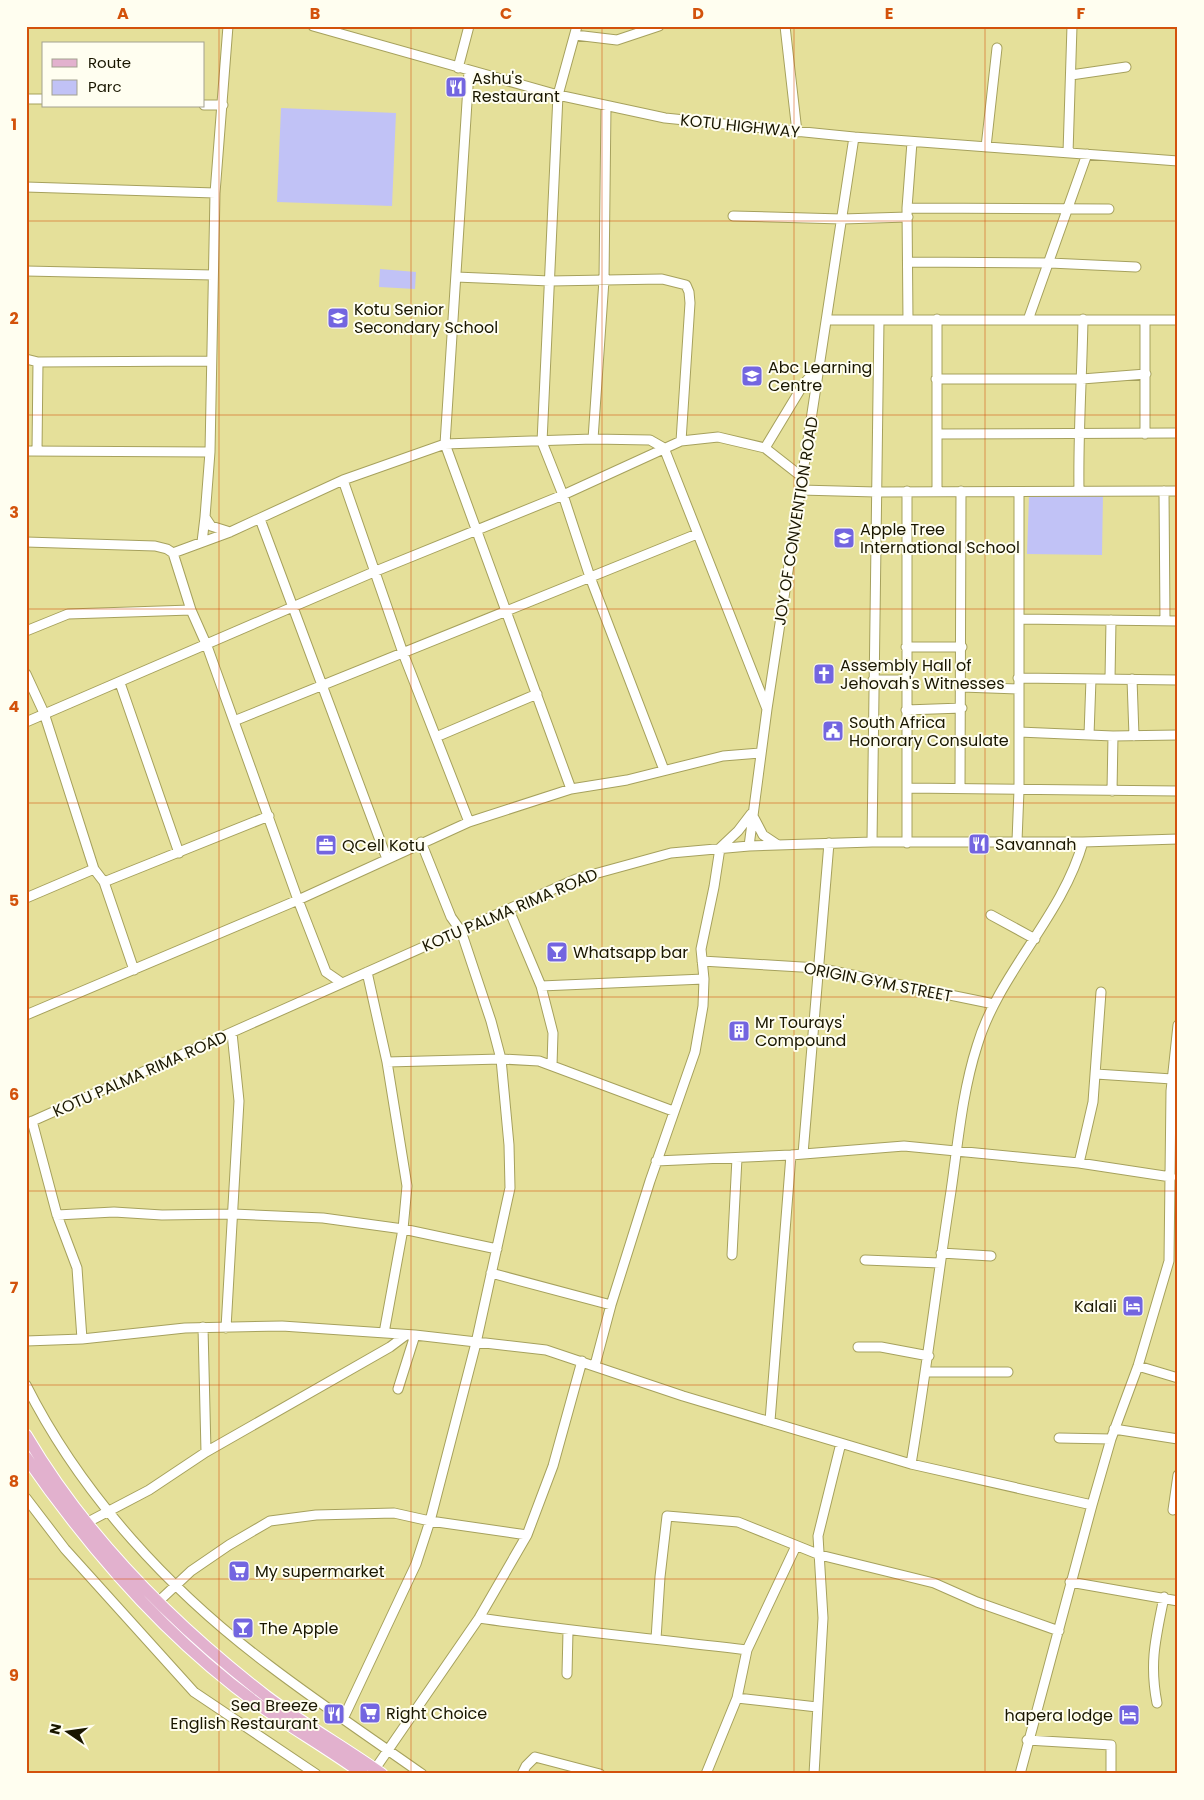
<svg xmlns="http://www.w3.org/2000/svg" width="1204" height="1800" viewBox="0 0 1204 1800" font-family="Poppins,sans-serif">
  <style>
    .green { fill: #c1c2f6 }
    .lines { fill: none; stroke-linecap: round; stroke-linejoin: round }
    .minor-casing { stroke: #a6a15d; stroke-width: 11 }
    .major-casing { stroke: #fff; stroke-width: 13 }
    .minor { stroke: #fff; stroke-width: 9 }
    .major { stroke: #e2b1ce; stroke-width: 11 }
    .grid { fill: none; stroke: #d3520b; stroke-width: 1; stroke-opacity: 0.55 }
    .labels { text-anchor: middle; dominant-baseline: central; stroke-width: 4; stroke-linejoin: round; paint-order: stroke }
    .poi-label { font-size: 16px; fill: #191600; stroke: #fffef0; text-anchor: start }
    .street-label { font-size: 16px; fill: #191600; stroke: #fffef0 }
    .neatline { fill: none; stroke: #d3520b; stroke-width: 2 }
    .grid-label { font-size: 16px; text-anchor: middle; font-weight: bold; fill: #d3520b }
  </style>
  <rect width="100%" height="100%" fill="#e5e09a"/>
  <path class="green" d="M 281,108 L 396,113 L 392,206 L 277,202 Z
    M 380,269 L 416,272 L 415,289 L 379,287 Z
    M 1103,494 L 1102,555 L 1027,554 L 1029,496 Z"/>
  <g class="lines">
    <g class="minor-casing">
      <path id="minor" d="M 228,26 L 215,193 L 210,452 L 205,517 L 211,526 L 230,532
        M 313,26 L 558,95 L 665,118 L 854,137 L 1178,161
        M 577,26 L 558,95 L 542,442 L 563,495 L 590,577 L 664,770
        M 785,26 L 797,132
        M 575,35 L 617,40 L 659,26
        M 458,68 L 469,26
        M 469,71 L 445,444 L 571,789
        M 1071,75 L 1126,67
        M 26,99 L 44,99
        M 204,105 L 223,105
        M 986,147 L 997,48
        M 1068,153 L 1072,26
        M 26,187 L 215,193
        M 907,208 L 1109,209
        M 733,216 L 842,219 L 908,217
        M 908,262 L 1050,263 L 1136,267
        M 26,271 L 213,275
        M 456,277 L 550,281 L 662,279 L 686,285 L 689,292 L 690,303 L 681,441
        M 828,320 L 1178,320
        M 908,320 L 907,208 L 912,142
        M 1028,320 L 1087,154
        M 1145,320 L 1145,434
        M 26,359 L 38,362 L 211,361
        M 936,379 L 1082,379 L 1146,374
        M 937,434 L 1178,433
        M 593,439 L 604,280 L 606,106
        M 765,448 L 803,385 L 820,365
        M 26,451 L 210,452
        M 37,451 L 38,362
        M 343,480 L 403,653 L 469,822
        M 800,490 L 876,492 L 1178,491
        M 1079,490 C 1078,433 1082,376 1083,319
        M 907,491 L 907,843
        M 937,491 L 937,319
        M 1164,491 L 1165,621
        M 260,519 L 387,859
        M 26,542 L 155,546 L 167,549 L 173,553 L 230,532 L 343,480 L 445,444 L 593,439 L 650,440 L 664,448 L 767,709
        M 202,542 L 205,517
        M 173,553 L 191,610 L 207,646 L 298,900 L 326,972 L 342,983
        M 1019,619 L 1178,621
        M 26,631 L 68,614 L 191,610
        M 906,647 L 962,647
        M 26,674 L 44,713 L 94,869 L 104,882 L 134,970
        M 1018,678 L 1178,680
        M 1110,679 L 1111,620
        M 1132,679 L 1134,736
        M 873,680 L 906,680
        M 120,683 L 179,853
        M 962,687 L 1018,689
        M 906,710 L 962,708
        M 234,721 L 697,534
        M 26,722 L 376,571 L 563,495 L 681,441 L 718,437 L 765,448 L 802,477
        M 1019,732 L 1113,736 L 1178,735
        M 1089,735 L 1091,679
        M 436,737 L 537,694
        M 908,788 L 1178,791
        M 960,788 L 961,491
        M 1112,791 L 1113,736
        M 753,816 L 763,835 L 778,845
        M 1017,841 L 1019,790 L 1019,492
        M 872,842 L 879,320
        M 749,846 L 767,709 L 854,137
        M 104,882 L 269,816
        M 26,898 L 94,869
        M 509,910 L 541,986 L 553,1033 L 552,1065
        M 991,915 L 1035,939
        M 702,961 L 818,968 L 994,1004
        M 367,972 L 387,1062 L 407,1186 L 403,1229 L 384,1333
        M 541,986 L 704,979
        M 26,1015 L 298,900 L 469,822 L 571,789 L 627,780 L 723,756 L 760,753
        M 387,1062 L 501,1059 L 539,1061 L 673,1111
        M 1096,1074 L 1172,1079
        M 32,1121 L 57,1215 L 77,1268 L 82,1339
        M 26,1124 L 576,879 L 671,853 L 749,846 L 872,842 L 1083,842 L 1178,839
        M 803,1154 L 829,843
        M 656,1161 L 791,1155 L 904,1146 L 1079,1163 L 1171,1177
        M 1079,1163 L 1093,1102 L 1101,992
        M 57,1215 L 114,1212 L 162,1215 L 233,1214 L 323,1218 L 403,1229 L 497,1249
        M 941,1253 L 991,1256
        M 732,1255 L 737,1158
        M 865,1260 L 940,1263
        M 491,1273 L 611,1305
        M 203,1327 L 206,1452
        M 226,1328 L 239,1101 L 232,1033
        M 26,1341 L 82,1339 L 185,1328 L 282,1326 L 415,1335 L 546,1350 L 683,1396 L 911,1464 L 1092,1505
        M 858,1347 L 881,1347 L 929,1356
        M 595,1365 L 611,1305 L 650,1181 L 695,1052 L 703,1006 L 704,979 L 701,949 L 714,887 L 720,848 L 738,831 L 751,814
        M 1138,1366 L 1178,1378
        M 926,1372 L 1008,1372
        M 26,1385 C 82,1496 171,1592 270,1666 C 320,1704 371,1738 422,1774
        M 398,1389 L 415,1335
        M 770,1421 L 791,1155
        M 1114,1429 L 1178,1439
        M 1059,1438 L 1111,1439
        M 911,1464 C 926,1374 937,1282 951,1191 C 958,1143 962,1093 977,1046 C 999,972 1062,917 1083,842
        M 26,1498 L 65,1549 L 194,1692 L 316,1774
        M 1173,1510 L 1178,1475
        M 88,1522 L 149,1490 L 206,1452 L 390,1347 L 406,1335
        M 1070,1582 L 1178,1601
        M 159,1601 L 191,1571 L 229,1545 L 270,1521 L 316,1515 L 394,1513 L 430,1521 L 527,1535
        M 479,1618 C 568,1631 658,1639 747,1650
        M 656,1639 L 660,1577 L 667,1516 L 738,1522 L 820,1555 L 934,1583 L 977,1602 L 1059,1631
        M 567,1674 L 568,1631
        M 737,1698 L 817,1707
        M 1157,1703 C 1149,1662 1156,1637 1164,1597
        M 343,1719 L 416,1564 L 430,1521 L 476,1343 L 510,1188 L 509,1145 L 501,1059 L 491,1021 L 461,931 L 451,917 L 421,842
        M 1027,1740 L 1111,1745 L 1111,1774
        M 375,1769 L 479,1618 L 527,1535 L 553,1466 L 582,1361
        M 522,1774 L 526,1766 L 535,1757 L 600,1774
        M 706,1774 L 737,1698 L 747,1650 L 796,1546
        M 814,1774 L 823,1618 L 818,1536 L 841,1443
        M 1020,1774 L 1092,1505 L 1111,1439 L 1138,1366 L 1169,1261 L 1171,1091 L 1178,1025"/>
    </g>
    <g class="major-casing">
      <path id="major" d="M 26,1435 C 86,1537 173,1624 266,1696 C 303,1724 344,1747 382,1774
        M 26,1457 C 91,1551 168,1640 262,1707 C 295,1730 330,1750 363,1774"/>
    </g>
    <use href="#minor" class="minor"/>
    <use href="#major" class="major"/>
  </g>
  <path class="grid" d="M 219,26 L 219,1774M 411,26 L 411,1774M 602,26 L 602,1774M 794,26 L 794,1774M 985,26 L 985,1774M 26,221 L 1178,221M 26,415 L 1178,415M 26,609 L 1178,609M 26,803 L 1178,803M 26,997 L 1178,997M 26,1191 L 1178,1191M 26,1385 L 1178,1385M 26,1579 L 1178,1579"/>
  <defs>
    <g id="restaurant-square" transform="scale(1.125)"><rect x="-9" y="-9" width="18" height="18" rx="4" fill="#7365e0" stroke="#fffef0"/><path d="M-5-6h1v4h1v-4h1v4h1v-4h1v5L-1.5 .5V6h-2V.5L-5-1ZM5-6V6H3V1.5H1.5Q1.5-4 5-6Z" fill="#fff"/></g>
    <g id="school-square" transform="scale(1.125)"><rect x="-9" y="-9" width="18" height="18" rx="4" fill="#7365e0" stroke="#fffef0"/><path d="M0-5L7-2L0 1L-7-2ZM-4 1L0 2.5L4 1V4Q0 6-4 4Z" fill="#fff"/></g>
    <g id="church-square" transform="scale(1.125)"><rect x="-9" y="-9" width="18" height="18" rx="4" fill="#7365e0" stroke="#fffef0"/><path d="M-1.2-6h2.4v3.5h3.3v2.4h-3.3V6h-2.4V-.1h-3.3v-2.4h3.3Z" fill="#fff"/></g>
    <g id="civic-square" transform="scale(1.125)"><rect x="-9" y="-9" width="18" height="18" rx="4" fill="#7365e0" stroke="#fffef0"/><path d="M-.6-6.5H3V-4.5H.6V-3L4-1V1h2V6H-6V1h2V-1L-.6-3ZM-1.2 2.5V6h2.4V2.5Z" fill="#fff"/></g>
    <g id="office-square" transform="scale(1.125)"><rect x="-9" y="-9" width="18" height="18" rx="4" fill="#7365e0" stroke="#fffef0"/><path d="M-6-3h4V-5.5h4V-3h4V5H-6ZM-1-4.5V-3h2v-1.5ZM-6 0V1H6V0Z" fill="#fff"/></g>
    <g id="bar-square" transform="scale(1.125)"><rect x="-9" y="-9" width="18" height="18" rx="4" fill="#7365e0" stroke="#fffef0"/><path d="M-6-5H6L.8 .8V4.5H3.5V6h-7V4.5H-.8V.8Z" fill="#fff"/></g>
    <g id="building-square" transform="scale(1.125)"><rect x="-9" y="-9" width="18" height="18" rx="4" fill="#7365e0" stroke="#fffef0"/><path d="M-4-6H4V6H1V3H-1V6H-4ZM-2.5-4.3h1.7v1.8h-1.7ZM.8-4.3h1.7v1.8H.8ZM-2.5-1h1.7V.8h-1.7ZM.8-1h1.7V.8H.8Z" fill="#fff"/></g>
    <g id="hotel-square" transform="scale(1.125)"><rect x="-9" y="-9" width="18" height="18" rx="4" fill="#7365e0" stroke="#fffef0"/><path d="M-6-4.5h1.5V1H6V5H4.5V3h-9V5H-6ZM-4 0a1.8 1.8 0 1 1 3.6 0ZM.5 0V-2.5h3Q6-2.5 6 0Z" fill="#fff"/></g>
    <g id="supermarket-square" transform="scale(1.125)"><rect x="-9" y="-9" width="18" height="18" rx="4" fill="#7365e0" stroke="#fffef0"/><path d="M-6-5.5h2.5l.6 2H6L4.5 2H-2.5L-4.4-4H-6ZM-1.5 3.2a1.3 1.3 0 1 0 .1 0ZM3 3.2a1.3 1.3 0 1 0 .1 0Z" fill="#fff"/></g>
  </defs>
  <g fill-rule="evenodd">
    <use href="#restaurant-square" x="456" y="87"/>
    <use href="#school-square" x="338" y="318"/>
    <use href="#school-square" x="752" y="376"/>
    <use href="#school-square" x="844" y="538"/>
    <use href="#church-square" x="824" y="674"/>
    <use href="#civic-square" x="833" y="731"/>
    <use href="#restaurant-square" x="979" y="844"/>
    <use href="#office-square" x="326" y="845"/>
    <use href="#bar-square" x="557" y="952"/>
    <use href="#building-square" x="739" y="1031"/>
    <use href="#hotel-square" x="1133" y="1306"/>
    <use href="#supermarket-square" x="239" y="1571"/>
    <use href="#bar-square" x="243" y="1628"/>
    <use href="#supermarket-square" x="370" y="1713"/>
    <use href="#restaurant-square" x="334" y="1714"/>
    <use href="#hotel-square" x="1129" y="1715"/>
  </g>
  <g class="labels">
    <g class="poi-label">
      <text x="472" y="78">Ashu's<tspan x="472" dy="18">Restaurant</tspan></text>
      <text x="354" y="309">Kotu Senior<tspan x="354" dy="18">Secondary School</tspan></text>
      <text x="768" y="367">Abc Learning<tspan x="768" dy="18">Centre</tspan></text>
      <text x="860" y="529">Apple Tree<tspan x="860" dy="18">International School</tspan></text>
      <text x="840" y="665">Assembly Hall of<tspan x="840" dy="18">Jehovah's Witnesses</tspan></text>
      <text x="849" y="722">South Africa<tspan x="849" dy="18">Honorary Consulate</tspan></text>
      <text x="995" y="844">Savannah</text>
      <text x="342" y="845">QCell Kotu</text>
      <text x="573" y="952">Whatsapp bar</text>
      <text x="755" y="1022">Mr Tourays'<tspan x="755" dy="18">Compound</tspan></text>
      <text x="1117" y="1306" text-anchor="end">Kalali</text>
      <text x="255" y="1571">My supermarket</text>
      <text x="259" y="1628">The Apple</text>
      <text x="318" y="1705" text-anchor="end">Sea Breeze<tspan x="318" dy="18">English Restaurant</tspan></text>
      <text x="386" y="1713">Right Choice</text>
      <text x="1113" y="1715" text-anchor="end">hapera lodge</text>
    </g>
    <g class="street-label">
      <text transform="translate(740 126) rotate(6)">KOTU HIGHWAY</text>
      <text transform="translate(796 521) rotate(-81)">JOY OF CONVENTION ROAD</text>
      <text transform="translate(510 910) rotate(-23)">KOTU PALMA RIMA ROAD</text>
      <text transform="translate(878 982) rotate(11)">ORIGIN GYM STREET</text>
      <text transform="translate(140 1074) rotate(-24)">KOTU PALMA RIMA ROAD</text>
    </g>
  </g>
  <rect width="1204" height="1800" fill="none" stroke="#fffef0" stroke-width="55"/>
  <rect x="42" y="42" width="162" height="65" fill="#fffef0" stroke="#a3a190"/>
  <rect x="52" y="59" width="25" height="8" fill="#e2b1ce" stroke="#a3a190"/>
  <text x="88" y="68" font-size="15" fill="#191600">Route</text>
  <rect x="52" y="80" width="25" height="15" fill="#c1c2f6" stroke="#a3a190"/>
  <text x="88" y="92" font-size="15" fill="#191600">Parc</text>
  <g transform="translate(68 1732) rotate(283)" stroke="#fffef0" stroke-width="4" paint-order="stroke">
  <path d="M0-4L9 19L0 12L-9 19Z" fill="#191600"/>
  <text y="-8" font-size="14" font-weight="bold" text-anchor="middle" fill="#191600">N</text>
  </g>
  <rect x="28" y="28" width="1148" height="1744" class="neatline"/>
  <g class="grid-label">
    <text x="123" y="19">A</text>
    <text x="315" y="19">B</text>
    <text x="506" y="19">C</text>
    <text x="698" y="19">D</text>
    <text x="889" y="19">E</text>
    <text x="1081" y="19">F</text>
    <text x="14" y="130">1</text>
    <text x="14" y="324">2</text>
    <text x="14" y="518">3</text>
    <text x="14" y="712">4</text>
    <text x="14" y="906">5</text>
    <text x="14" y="1100">6</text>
    <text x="14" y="1293">7</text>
    <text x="14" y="1487">8</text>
    <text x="14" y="1681">9</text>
  </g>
</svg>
